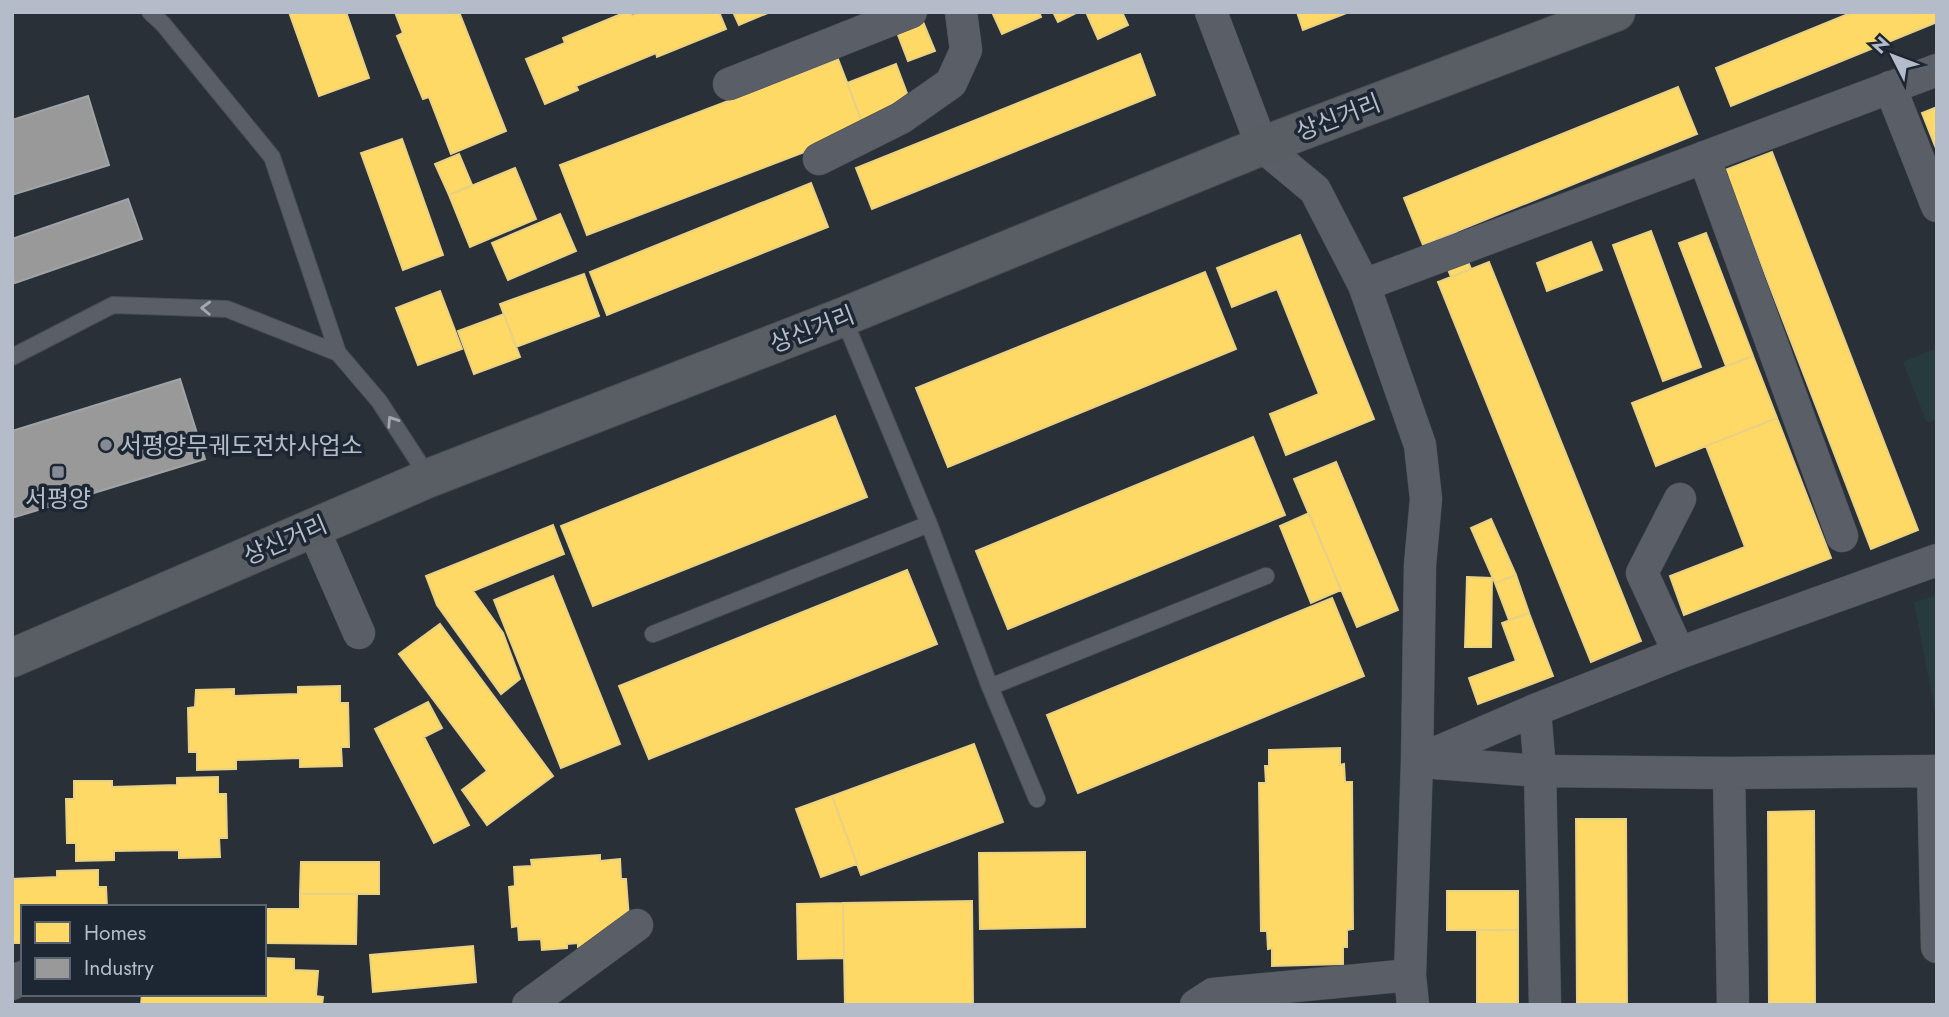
<svg xmlns="http://www.w3.org/2000/svg" width="1949" height="1017" viewBox="0 0 1949 1017" font-family="Jost,'Noto Sans KR',sans-serif">
  <style>
    .green { fill: #273a3e }
    .homes { fill: #ffd966; stroke: #e8d084; stroke-width: 2 }
    .industry { fill: #999; stroke: #a1a4a7; stroke-width: 2 }
    .lines { fill: none; stroke-linecap: round; stroke-linejoin: round }
    .lane-casing { stroke: #484c53; stroke-width: 18 }
    .street-casing { stroke: #484c53; stroke-width: 33 }
    .secondary-casing { stroke: #484c53; stroke-width: 40 }
    .lane { stroke: #5a5e66; stroke-width: 16 }
    .street { stroke: #5a5e66; stroke-width: 32 }
    .secondary { stroke: #595d64; stroke-width: 38 }
    .oneway { stroke: #a2a9b5 }
    .poi-dot { fill: #848b96; stroke: #1d2633; stroke-width: 2.5 }
    .labels { text-anchor: middle; dominant-baseline: central; stroke-width: 7; stroke-linejoin: round; paint-order: stroke }
    .street-label { font-size: 24px; fill: #b4bcc9; stroke: #1d2633 }
    .poi-label { font-size: 24px; fill: #b4bcc9; stroke: #1d2633; text-anchor: start }
  </style>
  <rect width="100%" height="100%" fill="#2a3038"/>
  <path class="green" d="M 1937,348 L 1937,419 L 1927,423 L 1903,362 Z
    M 1937,595 L 1937,722 L 1914,602 Z"/>
  <path class="homes" d="M 289,12 L 346,12 L 369,78 L 319,96 Z
    M 395,12 L 459,12 L 506,131 L 451,154 L 429,97 L 423,99 L 397,36 L 403,33 Z
    M 626,12 L 630,12 L 632,16 L 641,12 L 719,12 L 726,29 L 657,57 L 656,53 L 576,86 L 578,90 L 545,104 L 526,59 L 565,43 L 563,38 Z
    M 733,12 L 770,12 L 739,25 Z
    M 992,12 L 1039,12 L 1041,17 L 1002,34 Z
    M 1053,12 L 1078,12 L 1058,22 Z
    M 1086,12 L 1122,12 L 1128,25 L 1098,39 Z
    M 1297,12 L 1349,12 L 1303,30 Z
    M 1853,12 L 1936,12 L 1937,22 L 1731,106 L 1716,68 Z
    M 921,17 L 935,51 L 908,61 L 895,27 Z
    M 1140,54 L 1155,95 L 872,209 L 856,168 Z
    M 838,59 L 865,129 L 587,235 L 560,165 Z
    M 896,64 L 911,104 L 862,122 L 847,83 Z
    M 1678,87 L 1697,134 L 1423,245 L 1404,198 Z
    M 1937,107 L 1937,151 L 1922,113 Z
    M 402,139 L 443,255 L 403,270 L 361,153 Z
    M 1772,152 L 1918,530 L 1871,549 L 1725,170 Z
    M 459,154 L 472,185 L 449,195 L 435,164 Z
    M 515,168 L 536,219 L 470,247 L 449,195 Z
    M 811,183 L 828,227 L 607,315 L 590,272 Z
    M 560,214 L 576,251 L 508,280 L 492,243 Z
    M 1651,231 L 1701,367 L 1663,381 L 1613,245 Z
    M 1456,232 L 1471,269 L 1451,277 L 1436,239 Z
    M 1706,233 L 1753,356 L 1726,366 L 1679,243 Z
    M 1300,235 L 1374,419 L 1286,455 L 1270,414 L 1319,394 L 1277,289 L 1232,307 L 1217,268 Z
    M 1591,242 L 1602,270 L 1547,291 L 1537,263 Z
    M 1489,262 L 1641,641 L 1591,662 L 1438,282 Z
    M 1205,272 L 1236,349 L 948,467 L 916,388 Z
    M 584,274 L 599,316 L 516,347 L 500,304 Z
    M 440,291 L 462,349 L 418,365 L 396,308 Z
    M 504,314 L 520,357 L 474,374 L 458,331 Z
    M 1753,356 L 1777,418 L 1656,466 L 1632,403 Z
    M 835,416 L 867,497 L 593,606 L 561,526 Z
    M 1777,418 L 1831,558 L 1684,615 L 1670,576 L 1745,547 L 1706,446 Z
    M 1253,437 L 1285,515 L 1008,629 L 976,551 Z
    M 1336,462 L 1398,610 L 1357,627 L 1294,479 Z
    M 1309,513 L 1341,590 L 1311,603 L 1280,526 Z
    M 1491,519 L 1516,575 L 1495,583 L 1471,528 Z
    M 553,525 L 564,554 L 473,591 L 503,633 L 520,679 L 501,694 L 437,605 L 426,576 Z
    M 907,570 L 937,644 L 649,759 L 619,686 Z
    M 1516,575 L 1529,613 L 1509,620 L 1495,583 Z
    M 553,576 L 620,744 L 561,768 L 494,600 Z
    M 1467,577 L 1492,578 L 1491,647 L 1465,647 Z
    M 1332,598 L 1364,676 L 1078,793 L 1047,715 Z
    M 1529,613 L 1553,676 L 1478,704 L 1469,678 L 1516,661 L 1502,623 Z
    M 440,624 L 553,776 L 487,825 L 462,790 L 487,771 L 399,654 Z
    M 340,686 L 340,703 L 348,703 L 349,747 L 341,747 L 342,766 L 300,767 L 300,758 L 236,760 L 236,769 L 197,770 L 197,752 L 189,752 L 188,708 L 195,707 L 196,690 L 234,689 L 234,696 L 298,694 L 298,687 Z
    M 428,702 L 442,728 L 424,737 L 469,825 L 434,843 L 375,729 Z
    M 974,744 L 1003,822 L 861,875 L 832,796 Z
    M 1340,748 L 1340,765 L 1344,764 L 1345,782 L 1352,782 L 1353,929 L 1347,930 L 1347,947 L 1343,947 L 1343,964 L 1272,966 L 1272,948 L 1268,949 L 1267,931 L 1261,931 L 1259,783 L 1266,783 L 1265,766 L 1269,766 L 1269,750 Z
    M 218,777 L 218,794 L 226,794 L 227,838 L 219,838 L 220,857 L 179,858 L 179,850 L 114,851 L 114,860 L 76,861 L 76,843 L 67,843 L 66,799 L 74,799 L 74,781 L 112,781 L 112,787 L 177,785 L 177,778 Z
    M 832,796 L 857,864 L 821,877 L 796,809 Z
    M 1814,811 L 1815,1005 L 1769,1005 L 1768,812 Z
    M 1576,819 L 1626,819 L 1627,1005 L 1577,1005 Z
    M 1085,852 L 1085,927 L 980,929 L 979,853 Z
    M 600,855 L 600,861 L 620,859 L 621,879 L 626,879 L 629,919 L 603,946 L 578,947 L 578,943 L 567,944 L 567,948 L 542,950 L 541,939 L 519,940 L 518,926 L 512,927 L 509,887 L 515,886 L 514,867 L 532,866 L 531,860 Z
    M 301,862 L 379,862 L 379,894 L 300,894 Z
    M 98,870 L 98,887 L 106,887 L 107,907 L 23,907 L 23,943 L 12,943 L 12,879 L 57,877 L 57,871 Z
    M 1447,891 L 1518,891 L 1518,930 L 1447,930 Z
    M 300,894 L 357,894 L 356,944 L 264,943 L 264,909 L 300,909 Z
    M 972,901 L 973,1005 L 845,1005 L 843,903 Z
    M 843,903 L 844,958 L 798,959 L 797,904 Z
    M 1477,930 L 1518,930 L 1518,1005 L 1477,1005 Z
    M 473,946 L 476,982 L 373,992 L 370,955 Z
    M 264,958 L 294,959 L 294,970 L 318,971 L 316,996 L 323,997 L 322,1005 L 141,1005 L 142,994 L 264,994 Z"/>
  <path class="industry" d="M 88,96 L 109,165 L 12,195 L 12,120 Z
    M 128,199 L 142,239 L 15,283 L 12,275 L 12,239 Z
    M 180,379 L 205,459 L 12,518 L 12,431 Z"/>
  <g class="lines">
    <g class="lane-casing">
      <path id="lane" d="M 150,12 L 163,24 L 272,157 L 338,353
        M 843,317 L 929,524 L 990,687 L 1037,799
        M 12,357 L 113,305 L 227,309 L 338,353 L 379,401 L 429,478
        M 653,634 L 929,524
        M 990,687 L 1266,576"/>
    </g>
    <g class="street-casing">
      <path id="street" d="M 1211,12 L 1262,146 L 1315,190 L 1364,285 L 1420,445 L 1426,499 L 1420,565 L 1417,761 L 1410,975 L 1413,1005
        M 729,84 L 911,12
        M 1890,87 L 1937,206
        M 1704,157 L 1842,536
        M 819,159 L 901,118 L 951,83 L 966,50 L 961,12
        M 1364,285 L 1937,70
        M 313,528 L 359,633
        M 1679,653 L 1642,573 L 1680,499
        M 1535,710 L 1540,771 L 1545,1005
        M 1417,761 L 1535,710 L 1679,653 L 1937,560
        M 1422,762 L 1540,771 L 1729,773 L 1937,771
        M 1933,771 L 1937,947
        M 1729,773 L 1733,1005
        M 12,984 L 17,979 L 23,977
        M 528,1005 L 637,925
        M 1196,1005 L 1213,994 L 1410,975"/>
    </g>
    <g class="secondary-casing">
      <path id="secondary" d="M 12,658 L 429,478 L 843,317 L 1262,146 L 1616,12"/>
    </g>
    <use href="#lane" class="lane"/>
    <use href="#street" class="street"/>
    <use href="#secondary" class="secondary"/>
  </g>
  <defs><path id="oneway-chevron" d="M-2-3.5L2.5 0L-2 3.5" fill="none" stroke-width="1.6" stroke-linecap="round" stroke-linejoin="round" transform="scale(1.75)"/></defs>
  <g class="oneway">
    <use href="#oneway-chevron" transform="translate(206 308) rotate(-178)"/>
    <use href="#oneway-chevron" transform="translate(392 421) rotate(-123)"/>
  </g>
  <g class="poi-dot">
    <circle cx="106" cy="445" r="7"/>
    <rect x="51" y="465" width="14" height="14" rx="3.5"/>
  </g>
  <g class="labels">
    <g class="street-label">
      <text transform="translate(1338 117) rotate(-21)">상신거리</text>
      <text transform="translate(812 329) rotate(-21)">상신거리</text>
      <text transform="translate(285 540) rotate(-23)">상신거리</text>
    </g>
    <g class="poi-label">
      <text x="120" y="445">서평양무궤도전차사업소</text>
      <text x="58" y="498" text-anchor="middle">서평양</text>
    </g>
  </g>
  <rect width="1949" height="1017" fill="none" stroke="#b4bcc9" stroke-width="28"/>
  <rect x="21" y="905" width="245" height="91" fill="#1d2633" stroke="#59626f" stroke-width="2"/>
  <rect x="35" y="922" width="35" height="21" fill="#ffd966" stroke="#59626f" stroke-width="2"/>
  <text x="84" y="940" font-size="21" fill="#b4bcc9">Homes</text>
  <rect x="35" y="958" width="35" height="21" fill="#999999" stroke="#59626f" stroke-width="2"/>
  <text x="84" y="975" font-size="21" fill="#b4bcc9">Industry</text>
  <g transform="translate(1893 56) rotate(312)" stroke="#1d2633" stroke-width="5" paint-order="stroke">
  <path d="M0-5L12 26L0 18L-12 26Z" fill="#b4bcc9"/>
  <text y="-10" font-size="19" font-weight="bold" text-anchor="middle" fill="#b4bcc9">N</text>
  </g>
</svg>
